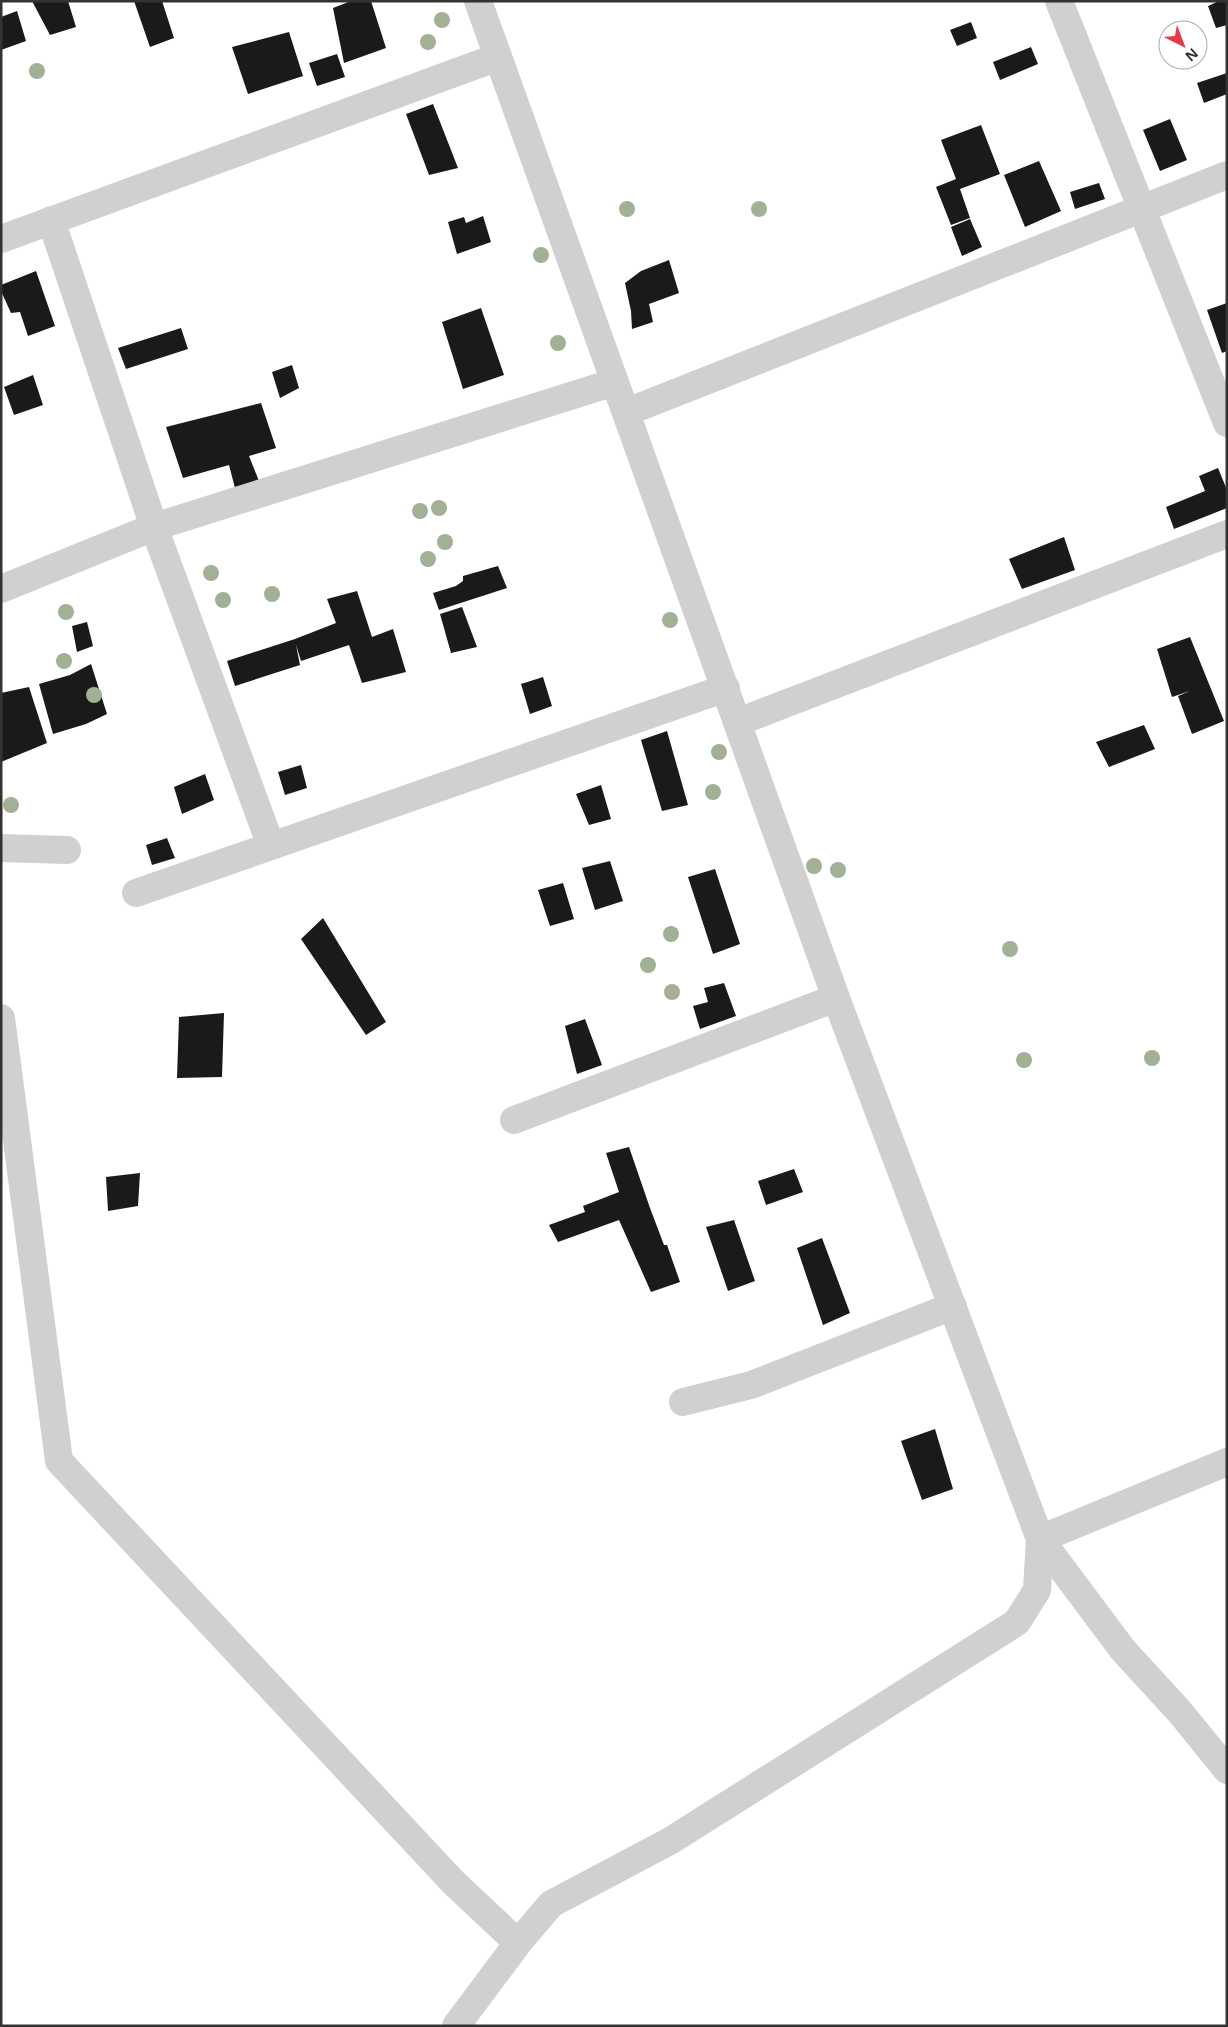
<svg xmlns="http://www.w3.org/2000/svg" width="1228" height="2027" viewBox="0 0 1228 2027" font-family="'Open Sans',sans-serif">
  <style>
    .building { fill: #1a1a1a }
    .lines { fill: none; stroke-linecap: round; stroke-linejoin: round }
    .minor { stroke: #d0d0d0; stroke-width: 28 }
    .tree { fill: #a2b095 }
  </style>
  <rect width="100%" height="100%" fill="#fff"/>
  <path class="building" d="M 32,1 L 68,1 L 76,27 L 50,35 Z
    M 134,1 L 162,1 L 174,38 L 150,47 Z
    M 351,1 L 371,1 L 386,48 L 344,63 L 333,8 Z
    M 1219,1 L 1227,1 L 1227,25 L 1216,28 L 1208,6 Z
    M 17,11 L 26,41 L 1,50 L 1,17 Z
    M 971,22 L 977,38 L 957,46 L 950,30 Z
    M 289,32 L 303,76 L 248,94 L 232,47 Z
    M 1031,47 L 1038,64 L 1000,80 L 993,62 Z
    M 337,54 L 345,77 L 317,86 L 309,63 Z
    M 1227,73 L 1227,94 L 1204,103 L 1197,83 Z
    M 433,104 L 458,168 L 429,175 L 406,114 Z
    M 1170,119 L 1187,160 L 1160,171 L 1143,130 Z
    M 981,125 L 1000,174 L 960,189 L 970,218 L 951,225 L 936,187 L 956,179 L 941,140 Z
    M 1039,161 L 1061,211 L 1025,227 L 1004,175 Z
    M 1099,183 L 1105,199 L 1075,209 L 1070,192 Z
    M 483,216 L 491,242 L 457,254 L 448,222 L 464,217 L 466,223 Z
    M 970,219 L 982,247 L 962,256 L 951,227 Z
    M 669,260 L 679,293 L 649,304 L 653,322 L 632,329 L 631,311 L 625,283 L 641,271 Z
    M 36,271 L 55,326 L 28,336 L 20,312 L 11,313 L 1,291 L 1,285 Z
    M 1227,303 L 1227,351 L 1222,353 L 1207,310 Z
    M 481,308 L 504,375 L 463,389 L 442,322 Z
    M 181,328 L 188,349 L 126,369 L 118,348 Z
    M 292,365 L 299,388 L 280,398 L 272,372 Z
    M 33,375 L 43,405 L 14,415 L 4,387 Z
    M 261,403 L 276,448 L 249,456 L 259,481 L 235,488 L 229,465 L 183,478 L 166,427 Z
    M 1218,468 L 1227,490 L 1227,508 L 1174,529 L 1166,507 L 1205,491 L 1199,476 Z
    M 1064,537 L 1075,570 L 1022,589 L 1009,559 Z
    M 498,566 L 507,588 L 439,610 L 433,593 L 456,586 L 463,581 L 463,576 Z
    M 357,591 L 372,637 L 393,629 L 406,672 L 362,683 L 349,645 L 301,661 L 296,645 L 300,665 L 235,686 L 227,661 L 295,639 L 336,623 L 327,599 Z
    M 462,607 L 477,647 L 451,653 L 440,614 Z
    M 87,622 L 93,646 L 77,652 L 72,626 Z
    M 1190,637 L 1224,721 L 1192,734 L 1178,696 L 1190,691 L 1172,697 L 1157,649 Z
    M 91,664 L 107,714 L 86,724 L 53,734 L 39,684 L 70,675 Z
    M 543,677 L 552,706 L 530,714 L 521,684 Z
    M 29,687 L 47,743 L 1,762 L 1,693 Z
    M 1144,725 L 1155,749 L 1109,767 L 1096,742 Z
    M 667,731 L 688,805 L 662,811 L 641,740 Z
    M 301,765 L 307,788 L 285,795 L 278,772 Z
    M 205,774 L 214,800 L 182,814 L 174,787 Z
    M 601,785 L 611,819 L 589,825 L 576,794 Z
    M 167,838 L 175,858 L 152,865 L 146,845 Z
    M 610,861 L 623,901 L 595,910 L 582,868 Z
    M 715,869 L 740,944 L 713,954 L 688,877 Z
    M 563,883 L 574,919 L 550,926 L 538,890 Z
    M 323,918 L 386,1022 L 366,1035 L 301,939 Z
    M 724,983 L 736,1016 L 700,1029 L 693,1006 L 708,1002 L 704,988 Z
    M 224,1013 L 222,1077 L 177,1078 L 179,1017 Z
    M 585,1019 L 602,1065 L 577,1074 L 565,1026 Z
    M 629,1147 L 650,1208 L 664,1245 L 667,1245 L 680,1282 L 651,1292 L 619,1220 L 558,1242 L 549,1225 L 585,1212 L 583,1206 L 619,1192 L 606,1153 Z
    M 794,1169 L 803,1192 L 766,1205 L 758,1181 Z
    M 140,1173 L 138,1206 L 108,1211 L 106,1177 Z
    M 734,1220 L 755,1281 L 728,1291 L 706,1227 Z
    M 822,1238 L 850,1313 L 823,1325 L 797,1248 Z
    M 935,1429 L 953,1489 L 922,1500 L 901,1441 Z"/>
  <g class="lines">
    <path class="minor" d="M 1059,1 L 1227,423
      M 51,220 L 154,527 L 271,846
      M 1,239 L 498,57
      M 627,412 L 1227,175
      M 1,589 L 154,527 L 615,382
      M 738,722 L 1227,534
      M 1,848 L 67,850
      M 136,893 L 726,688
      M 1,1018 L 59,1461 L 454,1883 L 518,1943
      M 514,1120 L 836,998
      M 683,1402 L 751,1385 L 953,1306
      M 1227,1462 L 1040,1539 L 1123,1650 L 1179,1711 L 1227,1770
      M 456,2026 L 518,1943 L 551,1904 L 670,1841 L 1017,1622 L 1037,1590 L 1040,1539 L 836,998 L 478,1"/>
  </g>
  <g class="tree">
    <circle cx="442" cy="20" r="8"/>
    <circle cx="428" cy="42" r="8"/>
    <circle cx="37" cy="71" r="8"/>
    <circle cx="627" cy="209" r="8"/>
    <circle cx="759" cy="209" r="8"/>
    <circle cx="541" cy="255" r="8"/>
    <circle cx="558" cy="343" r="8"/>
    <circle cx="439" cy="508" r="8"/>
    <circle cx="420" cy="511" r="8"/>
    <circle cx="445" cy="542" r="8"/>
    <circle cx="428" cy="559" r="8"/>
    <circle cx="211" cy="573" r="8"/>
    <circle cx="272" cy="594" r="8"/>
    <circle cx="223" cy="600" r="8"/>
    <circle cx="66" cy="612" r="8"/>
    <circle cx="670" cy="620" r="8"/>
    <circle cx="64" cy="661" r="8"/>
    <circle cx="94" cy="695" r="8"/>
    <circle cx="719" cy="752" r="8"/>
    <circle cx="713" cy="792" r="8"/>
    <circle cx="11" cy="805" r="8"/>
    <circle cx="814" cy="866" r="8"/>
    <circle cx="838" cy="870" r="8"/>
    <circle cx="671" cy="934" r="8"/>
    <circle cx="1010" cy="949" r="8"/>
    <circle cx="648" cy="965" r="8"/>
    <circle cx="672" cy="992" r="8"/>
    <circle cx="1152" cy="1058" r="8"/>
    <circle cx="1024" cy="1060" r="8"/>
  </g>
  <rect width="1228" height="2027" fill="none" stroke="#333333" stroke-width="5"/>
  <g transform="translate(1183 45) rotate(138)"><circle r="24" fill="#ffffff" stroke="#adadad"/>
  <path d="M0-4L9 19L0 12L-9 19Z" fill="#e63946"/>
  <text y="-8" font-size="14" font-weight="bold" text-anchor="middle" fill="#333333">N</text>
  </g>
</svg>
